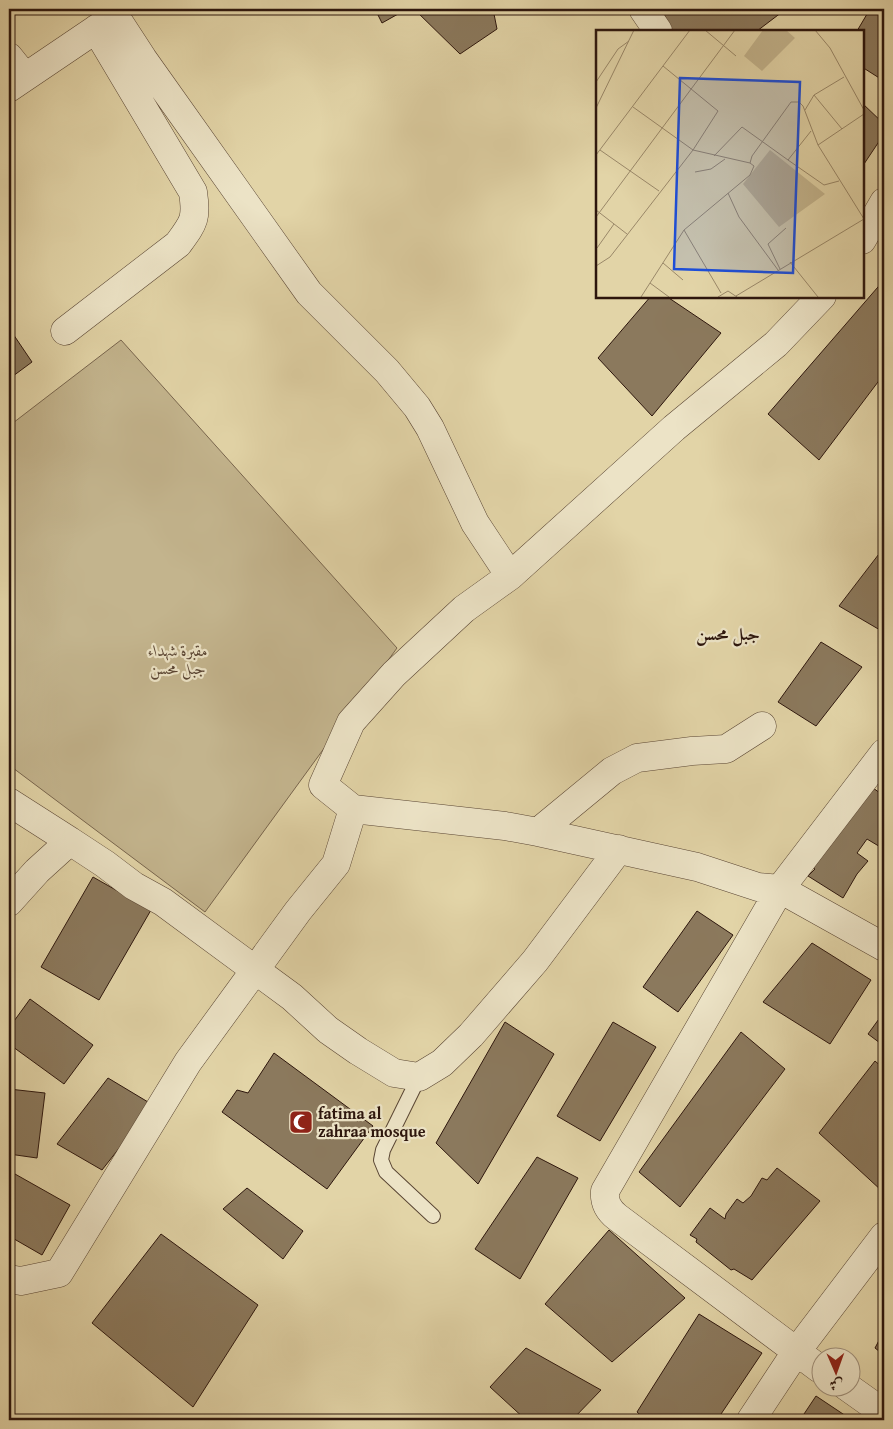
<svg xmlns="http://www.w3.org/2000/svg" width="893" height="1429" viewBox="0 0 893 1429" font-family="'Gentium Book Plus',Amiri,serif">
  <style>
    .green { fill: #c3b48d; stroke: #78654d }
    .building { fill: #8b795d; stroke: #2d160d }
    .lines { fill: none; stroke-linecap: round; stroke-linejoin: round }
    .service-casing { stroke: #5a4634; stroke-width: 16 }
    .minor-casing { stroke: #5a4634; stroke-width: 29 }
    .service { stroke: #ece3c6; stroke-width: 14 }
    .minor { stroke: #ece3c6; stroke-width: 28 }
    .labels { text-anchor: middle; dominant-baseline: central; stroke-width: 4.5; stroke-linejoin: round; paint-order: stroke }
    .park-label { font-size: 16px; font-style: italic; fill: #5a4533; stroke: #ece3c6 }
    .poi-label { font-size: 16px; font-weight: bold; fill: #2d160d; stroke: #ece3c6; text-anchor: start }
    .neighbourhood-label { font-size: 18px; font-weight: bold; fill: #2d160d; stroke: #ece3c6 }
    .inset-road { fill: none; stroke: #9a8869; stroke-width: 1 }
    .view { fill: #1d4ed8; fill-opacity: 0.15; stroke: #1d4ed8; stroke-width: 2.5 }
    .inset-edge { fill: none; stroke: #2d160d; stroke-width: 2.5 }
  </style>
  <rect width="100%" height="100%" fill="#e2d4a7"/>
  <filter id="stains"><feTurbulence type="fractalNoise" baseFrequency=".004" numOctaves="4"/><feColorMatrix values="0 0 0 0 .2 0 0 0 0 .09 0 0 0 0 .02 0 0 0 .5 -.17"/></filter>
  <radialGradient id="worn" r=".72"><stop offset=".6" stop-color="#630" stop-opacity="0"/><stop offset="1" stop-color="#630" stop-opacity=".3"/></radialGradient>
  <path class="green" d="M 121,340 L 397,648 L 205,912 L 9,765 L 9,426 Z"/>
  <path class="building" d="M 375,9 L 407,9 L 382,23 Z
    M 414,9 L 493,9 L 497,29 L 460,54 Z
    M 669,9 L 786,9 L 757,31 L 672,31 L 663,12 Z
    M 870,9 L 884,9 L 884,81 L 862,67 L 862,31 L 857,31 Z
    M 862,103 L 884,124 L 884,134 L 862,167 Z
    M 884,280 L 884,374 L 819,460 L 768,414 Z
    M 651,296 L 666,296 L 721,333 L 652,416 L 598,358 Z
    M 9,328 L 32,362 L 9,379 Z
    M 882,550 L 884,551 L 884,625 L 880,630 L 839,606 Z
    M 821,642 L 862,667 L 816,726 L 778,702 Z
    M 869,785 L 884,796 L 884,845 L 882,848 L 867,839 L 857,853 L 868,861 L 857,874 L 843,898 L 808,876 L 815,869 L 809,866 Z
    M 93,877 L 151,910 L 99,1000 L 41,967 Z
    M 697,911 L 733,935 L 678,1012 L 643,987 Z
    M 812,943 L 871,980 L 830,1044 L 763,1002 Z
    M 30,999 L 93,1045 L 64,1084 L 9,1044 L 9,1028 Z
    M 884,1012 L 884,1046 L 868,1034 Z
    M 505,1022 L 554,1054 L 478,1184 L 436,1143 Z
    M 613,1022 L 656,1047 L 600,1141 L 557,1116 Z
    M 741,1032 L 785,1069 L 680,1207 L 639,1172 Z
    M 274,1053 L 373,1126 L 327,1189 L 222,1112 L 237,1090 L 248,1093 Z
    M 875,1061 L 884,1069 L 884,1188 L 882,1191 L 819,1133 Z
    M 108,1078 L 153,1105 L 102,1170 L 57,1144 Z
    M 9,1089 L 45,1093 L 37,1158 L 9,1154 Z
    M 537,1157 L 578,1178 L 520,1279 L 475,1249 Z
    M 777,1168 L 820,1201 L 752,1280 L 734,1269 L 731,1270 L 696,1242 L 697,1239 L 690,1235 L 710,1208 L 725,1219 L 726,1214 L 737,1199 L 743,1203 L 751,1196 L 762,1178 L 767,1180 Z
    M 15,1174 L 70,1205 L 42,1255 L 9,1236 L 9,1185 Z
    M 247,1188 L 303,1231 L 283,1259 L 223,1209 Z
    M 609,1230 L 685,1298 L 612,1362 L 545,1304 Z
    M 161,1234 L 258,1305 L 193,1407 L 92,1323 Z
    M 699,1314 L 762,1353 L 717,1420 L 646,1420 L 637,1412 Z
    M 884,1331 L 884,1355 L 875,1348 Z
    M 526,1348 L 601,1390 L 572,1420 L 526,1420 L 490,1387 Z
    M 816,1396 L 852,1420 L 800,1420 Z"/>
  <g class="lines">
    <g class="service-casing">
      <path id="service" d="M 419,1077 L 383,1150 L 381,1160 L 386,1172 L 433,1216"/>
    </g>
    <g class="minor-casing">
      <path id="minor" d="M 643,9 L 658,31
        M 115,16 L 143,59 L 309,293 L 387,371 L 417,407 L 430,428 L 475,523 L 510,576
        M 9,57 L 25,77
        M 9,88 L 111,19
        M 862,240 L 884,202
        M 65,331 L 178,244 C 194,222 197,219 193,192 L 96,29
        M 9,802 L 70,841
        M 353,809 L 505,826 L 538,832 L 697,867 L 758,887 L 780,889 L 884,947
        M 538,832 L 612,771 L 637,758 L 692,751 L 726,749 L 762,726
        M 9,902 L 37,871 L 70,841 L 105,864 L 134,886 L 163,902 L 292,997 L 328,1030 L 358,1051 L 394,1073 L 419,1077 L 442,1063 L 471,1035 L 535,961 L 619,849
        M 9,1279 L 21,1281 L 59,1273 L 188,1062 L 298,911 L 336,864 L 353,809 L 323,785 L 351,722 L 394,674 L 464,609 L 510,576 L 674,428 L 776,344 L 822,296
        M 820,1369 L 617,1217 C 608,1210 604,1202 605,1191 L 780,889 L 884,753
        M 846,1386 L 884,1413
        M 751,1420 L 796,1352 L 884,1236"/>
    </g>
    <use href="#service" class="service"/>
    <use href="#minor" class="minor"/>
  </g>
  <defs>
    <g id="mosque-square" transform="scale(1.25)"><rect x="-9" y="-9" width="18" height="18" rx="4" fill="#8f2418" stroke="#ece3c6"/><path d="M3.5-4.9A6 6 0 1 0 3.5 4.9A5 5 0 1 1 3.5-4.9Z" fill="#fff"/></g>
  </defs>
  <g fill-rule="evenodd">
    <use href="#mosque-square" x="301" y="1122"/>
  </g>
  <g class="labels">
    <g class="park-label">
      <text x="178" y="650">مقبرة شهداء<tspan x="178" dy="18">جبل محسن</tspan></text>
    </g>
    <g class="poi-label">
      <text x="318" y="1113">fatima al<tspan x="318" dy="18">zahraa mosque</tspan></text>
    </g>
    <g class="neighbourhood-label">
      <text x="728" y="633">جبل محسن</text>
    </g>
  </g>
  <g transform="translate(596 30)">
    <rect width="268" height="268" fill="#e2d4a7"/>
    <path d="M 167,0 L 190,0 L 199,8 L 166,41 L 148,26 ZM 174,120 L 229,164 L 183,197 L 147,154 Z" fill="#c3b48d"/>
    <path class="inset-road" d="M 109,0 L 140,26M 219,0 L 234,18 L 268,80M 0,52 L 22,19 L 33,11M 218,65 L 246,99M 37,77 L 97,120 L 154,133M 0,78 L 38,0M 209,80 L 218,65 L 248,47M 222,115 L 268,84M 4,120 L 63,161M 0,125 L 94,0M 118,126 L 146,97 L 192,130 L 215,101M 192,130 L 228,155 L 243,151M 99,142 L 115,139 L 129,129M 132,163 L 143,187 L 182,240M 0,180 L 31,204M 0,187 L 139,0M 1,218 L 18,194M 194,232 L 222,267M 67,233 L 87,250M 0,236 L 14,227 L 97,120 L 122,81 L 67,36M 184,239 L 172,214 L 190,198M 54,253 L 73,267M 125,263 L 88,200 L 154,145 L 158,136 L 154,133 L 156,126 L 195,72 L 203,72 L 207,76 L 222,115 L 268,189M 140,266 L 268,189M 45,267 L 88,200M 122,267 L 132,261 L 141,267"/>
    <path class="view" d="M 84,48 L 204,52 L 197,243 L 78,239 Z"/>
    <rect width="268" height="268" class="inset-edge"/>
  </g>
  <rect width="893" height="1429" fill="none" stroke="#e2d4a7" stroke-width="30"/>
  <rect x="10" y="10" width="873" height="1409" fill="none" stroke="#2d160d" stroke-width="2.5"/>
  <rect x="15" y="15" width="863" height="1399" fill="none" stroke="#2d160d"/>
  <g transform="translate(836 1372) rotate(178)"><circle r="24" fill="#ece3c6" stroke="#a0917c"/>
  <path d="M0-4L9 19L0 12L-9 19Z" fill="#8f2418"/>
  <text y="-8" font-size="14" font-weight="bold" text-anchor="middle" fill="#2d160d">ش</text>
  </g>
  <rect width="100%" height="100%" filter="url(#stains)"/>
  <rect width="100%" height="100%" fill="url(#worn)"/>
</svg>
